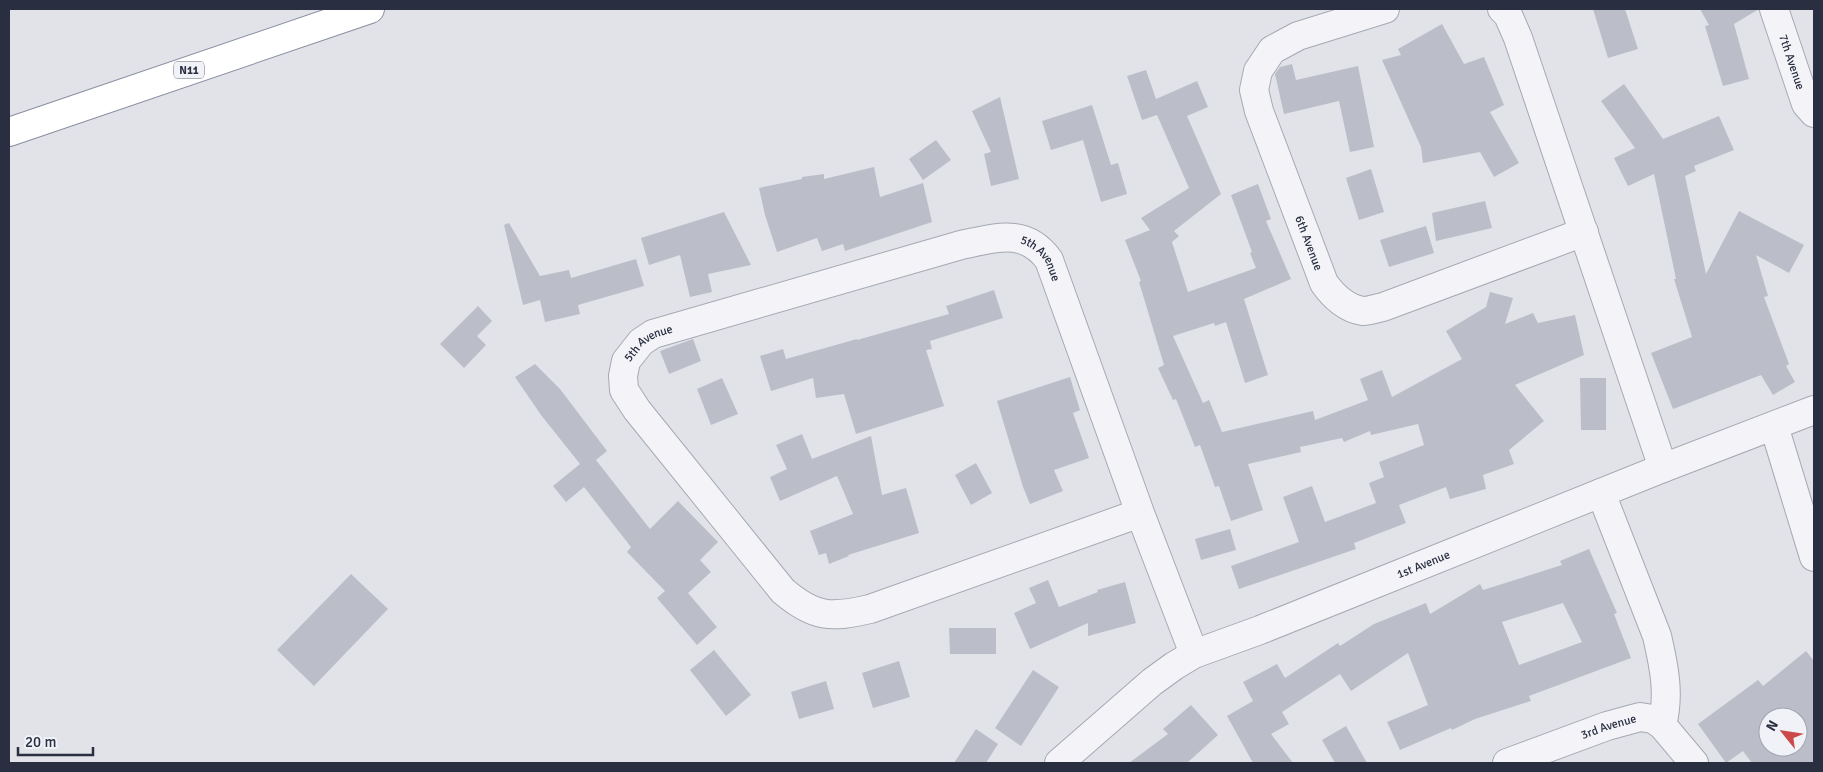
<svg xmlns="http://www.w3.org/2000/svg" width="1823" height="772" viewBox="0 0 1823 772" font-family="Signika,sans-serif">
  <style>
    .building { fill: #bbbec9; fill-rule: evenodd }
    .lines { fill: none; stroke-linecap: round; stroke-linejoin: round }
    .minor-casing { stroke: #a6a9b3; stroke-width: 30 }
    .highway-casing { stroke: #888ea0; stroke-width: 30 }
    .minor { stroke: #f4f4f8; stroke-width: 28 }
    .highway { stroke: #fff; stroke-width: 28 }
    .labels { text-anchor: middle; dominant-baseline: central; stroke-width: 5; stroke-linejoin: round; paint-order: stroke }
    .shield { fill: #f0f2f7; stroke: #656a78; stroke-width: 1 }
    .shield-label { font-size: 11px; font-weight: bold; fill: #292f41 }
    .street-label { font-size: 12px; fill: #292f41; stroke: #f0f2f7 }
  </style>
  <rect width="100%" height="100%" fill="#e1e3e9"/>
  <path class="building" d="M 1593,9 L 1625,9 L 1638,49 L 1608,58 Z
    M 1700,9 L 1759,9 L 1734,24 L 1749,79 L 1723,86 L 1705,26 L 1709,25 Z
    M 1442,24 L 1464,64 L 1484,57 L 1504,105 L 1490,112 L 1519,163 L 1494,177 L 1480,152 L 1423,163 L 1421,147 L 1382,60 L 1401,55 L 1398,49 Z
    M 1292,64 L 1296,80 L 1358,66 L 1374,147 L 1350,152 L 1339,101 L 1284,114 L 1275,74 L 1280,67 Z
    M 1146,70 L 1156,99 L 1197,81 L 1208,107 L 1187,116 L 1221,194 L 1174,231 L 1179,236 L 1172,242 L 1188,292 L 1256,268 L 1250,253 L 1252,252 L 1231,195 L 1258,184 L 1271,219 L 1266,221 L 1291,279 L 1244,299 L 1268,375 L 1245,383 L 1226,322 L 1215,326 L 1214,323 L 1173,336 L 1203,403 L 1209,400 L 1222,432 L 1313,411 L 1315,420 L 1368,400 L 1360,379 L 1382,370 L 1392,397 L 1462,359 L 1446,331 L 1486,307 L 1490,292 L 1513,298 L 1505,324 L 1533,313 L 1538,323 L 1575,315 L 1584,355 L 1515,385 L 1544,421 L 1509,450 L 1514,464 L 1483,475 L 1486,489 L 1450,499 L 1446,487 L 1399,505 L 1406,523 L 1354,543 L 1356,549 L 1239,589 L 1231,566 L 1299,542 L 1283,497 L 1312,486 L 1325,522 L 1376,503 L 1369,483 L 1384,477 L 1379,462 L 1424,445 L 1418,424 L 1371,435 L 1370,431 L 1344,442 L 1342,438 L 1300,447 L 1301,452 L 1248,464 L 1263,510 L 1231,521 L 1219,486 L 1215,487 L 1200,445 L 1195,447 L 1176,399 L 1173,400 L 1158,368 L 1164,365 L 1139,282 L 1141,281 L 1125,240 L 1150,230 L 1141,218 L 1189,188 L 1157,115 L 1142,120 L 1127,76 Z
    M 1624,84 L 1663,139 L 1719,116 L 1734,150 L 1694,166 L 1696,171 L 1685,176 L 1706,274 L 1739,211 L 1804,245 L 1789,273 L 1756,255 L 1768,296 L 1764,297 L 1789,364 L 1786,366 L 1795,382 L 1773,395 L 1761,375 L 1673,409 L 1651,353 L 1692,337 L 1674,279 L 1676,279 L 1654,174 L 1628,186 L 1614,158 L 1635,148 L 1601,101 Z
    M 1000,97 L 1019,179 L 991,186 L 984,154 L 991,152 L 972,111 Z
    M 1092,105 L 1111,165 L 1118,163 L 1127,194 L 1101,202 L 1083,140 L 1051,150 L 1042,121 Z
    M 936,140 L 951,160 L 923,180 L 909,159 Z
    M 874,167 L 880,197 L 923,183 L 932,222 L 845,251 L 843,244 L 822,251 L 817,238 L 777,252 L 765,215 L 759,188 L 802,179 L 802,177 L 824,174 L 824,179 Z
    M 1371,169 L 1384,212 L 1359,220 L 1346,178 Z
    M 1485,201 L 1492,228 L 1436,241 L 1432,213 Z
    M 724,212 L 751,265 L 708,274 L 712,292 L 690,297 L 680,255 L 649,265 L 641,238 Z
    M 509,223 L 540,276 L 569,270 L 571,278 L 636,259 L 644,286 L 578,305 L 580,314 L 545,322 L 540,300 L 523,305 L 504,225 Z
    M 1426,226 L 1434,253 L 1389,267 L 1380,240 Z
    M 994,290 L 1003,318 L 930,341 L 932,349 L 926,350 L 944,406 L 856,434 L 844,394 L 816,398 L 813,378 L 771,391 L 760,356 L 783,349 L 786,359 L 857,339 L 857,340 L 949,314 L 946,306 Z
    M 478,306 L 492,321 L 477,336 L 486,345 L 464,368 L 440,344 Z
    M 693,339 L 701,361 L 669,374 L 660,351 Z
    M 535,364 L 560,389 L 607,451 L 596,460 L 650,529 L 678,501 L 718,542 L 700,560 L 711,572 L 688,593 L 717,627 L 697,645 L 657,598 L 665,591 L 627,552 L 631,547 L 584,487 L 566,502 L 553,486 L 580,464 L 541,415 L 515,377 Z
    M 1070,377 L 1080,410 L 1073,413 L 1089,458 L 1054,470 L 1063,491 L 1030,504 L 1023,487 L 997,401 Z
    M 722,378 L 738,414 L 711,425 L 697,389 Z
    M 1580,378 L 1606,378 L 1606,430 L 1581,430 Z
    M 802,434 L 812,459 L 871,436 L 882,495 L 906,488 L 919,533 L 848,555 L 849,556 L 829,564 L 826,553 L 819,555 L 810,531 L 853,514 L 837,476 L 780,501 L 770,477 L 787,469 L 776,445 Z
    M 976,463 L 992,493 L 971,505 L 955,475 Z
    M 1230,529 L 1236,550 L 1201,560 L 1195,539 Z
    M 1589,549 L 1617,613 L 1614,614 L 1631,658 L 1529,696 L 1531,701 L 1475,719 L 1452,730 L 1451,728 L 1400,750 L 1387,722 L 1428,705 L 1408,653 L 1351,691 L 1340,674 L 1282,712 L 1289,724 L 1271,734 L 1293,763 L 1253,763 L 1227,716 L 1253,701 L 1243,682 L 1277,664 L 1285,678 L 1338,643 L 1340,646 L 1374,624 L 1426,603 L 1430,614 L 1480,584 L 1483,590 L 1562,565 L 1560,561 ZM 1563,603 L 1582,642 L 1519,665 L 1502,622 Z
    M 351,574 L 388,609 L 314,686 L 277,650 Z
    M 1048,580 L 1059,607 L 1098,592 L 1097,590 L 1125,582 L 1136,623 L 1088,636 L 1088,623 L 1030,649 L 1014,613 L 1036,603 L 1029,588 Z
    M 949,628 L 996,628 L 996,654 L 950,654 Z
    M 714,650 L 751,695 L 726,716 L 690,670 Z
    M 1806,651 L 1814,661 L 1814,763 L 1752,763 L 1743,751 L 1726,763 L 1698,724 L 1758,680 L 1763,686 ZM 1768,717 L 1798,717 L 1798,747 L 1768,747 Z
    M 899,661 L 910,697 L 873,708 L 862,673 Z
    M 1033,670 L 1059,687 L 1021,746 L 995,728 Z
    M 826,681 L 834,709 L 799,719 L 791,692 Z
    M 1191,705 L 1218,735 L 1187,763 L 1129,763 L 1168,734 L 1163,729 Z
    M 1346,726 L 1367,763 L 1335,763 L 1322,740 Z
    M 976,729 L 998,744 L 986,763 L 954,763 Z"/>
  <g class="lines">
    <g class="minor-casing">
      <g id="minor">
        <path id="s1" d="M 1385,9 L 1298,36 L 1272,50 L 1258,71 L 1254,90 L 1259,111 L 1324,283 C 1333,296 1347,309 1363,311 C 1369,311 1377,308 1383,307 L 1584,232"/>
        <path d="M 1502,9 L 1508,15 L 1518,38 L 1663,468"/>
        <path id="s2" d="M 1774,9 L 1806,104 L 1814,113"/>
        <path d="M 1774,426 L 1814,557"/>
        <path d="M 1601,493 L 1657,636 C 1664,666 1670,695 1662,725"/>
        <path id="s3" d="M 1140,513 L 870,609 C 831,618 815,618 783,591 L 637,410 L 624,390 L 623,376 L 626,361 L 641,342 L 653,334 L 961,245 C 995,238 1025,227 1049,260 L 1140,513 L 1194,654"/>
        <path id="s4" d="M 1059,763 L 1152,682 L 1174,666 L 1194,654 L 1260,630 L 1663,468 L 1814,410"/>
        <path id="s5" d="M 1507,763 L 1607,726 L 1640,717 L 1653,719 L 1662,725 L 1694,763"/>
      </g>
    </g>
    <g class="highway-casing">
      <path id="highway" d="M 9,132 L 370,9"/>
    </g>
    <use href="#minor" class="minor"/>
    <use href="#highway" class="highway"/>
  </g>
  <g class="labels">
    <rect class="shield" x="174" y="61.5" width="30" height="17" rx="4"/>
    <g class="shield-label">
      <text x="189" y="70">N11</text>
    </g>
    <g class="street-label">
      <text stroke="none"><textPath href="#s2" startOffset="56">7th Avenue</textPath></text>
      <text stroke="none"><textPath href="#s1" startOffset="328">6th Avenue</textPath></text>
      <text stroke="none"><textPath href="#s3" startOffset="1115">5th Avenue</textPath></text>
      <text stroke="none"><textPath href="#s3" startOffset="696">5th Avenue</textPath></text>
      <text stroke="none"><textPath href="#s4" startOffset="420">1st Avenue</textPath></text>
      <text stroke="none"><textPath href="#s5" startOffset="108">3rd Avenue</textPath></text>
    </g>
  </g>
  <rect width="1823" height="772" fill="none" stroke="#292f41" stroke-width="20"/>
  <g transform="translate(1783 732) rotate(300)"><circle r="24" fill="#f0f2f7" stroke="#a0a4ae"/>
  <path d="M0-4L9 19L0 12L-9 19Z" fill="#cb4949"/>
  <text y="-8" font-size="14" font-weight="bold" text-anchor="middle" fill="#292f41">N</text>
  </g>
  <path d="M18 747v8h75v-8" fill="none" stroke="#292f41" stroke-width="2.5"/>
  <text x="25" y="747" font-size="15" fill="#292f41" stroke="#f0f2f7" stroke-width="4" paint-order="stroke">20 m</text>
</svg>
